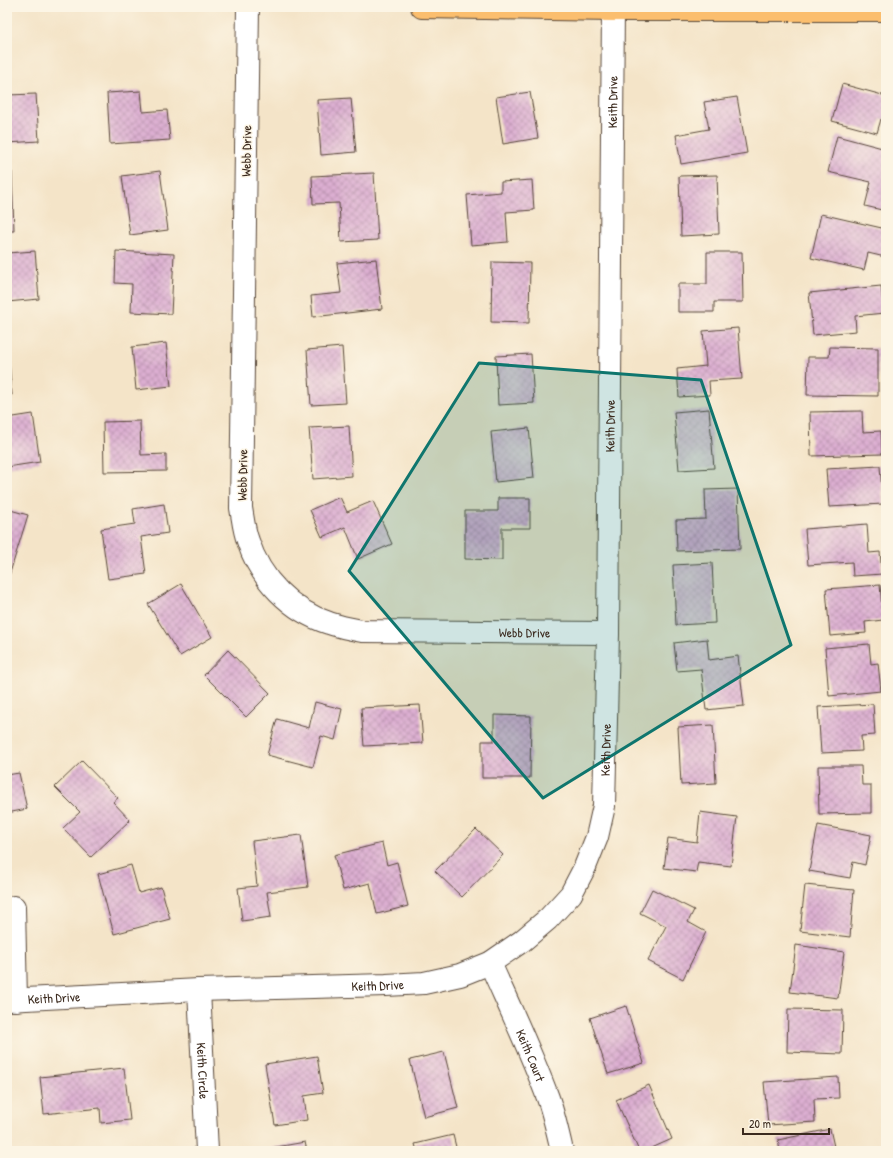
<svg xmlns="http://www.w3.org/2000/svg" width="893" height="1158" viewBox="0 0 893 1158" font-family="'Patrick Hand',sans-serif">
  <style>
    .building { fill: url(#building-cross-hatch) }
    .lines { fill: none; stroke-linecap: round; stroke-linejoin: round }
    .minor-casing { stroke: #574638; stroke-width: 24 }
    .major-casing { stroke: #574638; stroke-width: 24 }
    .minor { stroke: #fff; stroke-width: 22 }
    .major { stroke: #fbbe6e; stroke-width: 22 }
    .marked { fill: #0f766e; fill-opacity: 0.2; stroke: #0f766e; stroke-width: 3; stroke-linejoin: round }
    .labels { text-anchor: middle; dominant-baseline: central; stroke-width: 3; stroke-linejoin: round; paint-order: stroke }
    .street-label { font-size: 13px; fill: #3b2a1e; stroke: #fcf5e5 }
  </style>
  <defs>
    <pattern id="building-cross-hatch" width="8" height="8" patternUnits="userSpaceOnUse"><rect width="8" height="8" fill="#dcaed1"/><path d="M0 0l8 8M0 8l8-8" fill="none" stroke="#b48ea9"/></pattern>
  </defs>
  <rect width="100%" height="100%" fill="#fcf5e5"/>
  <filter id="ink" filterUnits="userSpaceOnUse"><feTurbulence type="fractalNoise" baseFrequency=".025" numOctaves="2"/><feDisplacementMap in="SourceGraphic" scale="8" xChannelSelector="R" yChannelSelector="G"/><feConvolveMatrix kernelMatrix="1 2 1 2 8 2 1 2 1" color-interpolation-filters="sRGB"/></filter>
  <filter id="wash" filterUnits="userSpaceOnUse"><feTurbulence type="fractalNoise" baseFrequency=".012" numOctaves="4" result="noise"/><feDisplacementMap in="SourceGraphic" scale="16" xChannelSelector="R" yChannelSelector="G"/><feGaussianBlur stdDeviation="0.9" result="paint"/><feColorMatrix in="noise" values="0 0 0 0 0 0 0 0 0 0 0 0 0 0 0 0 0 1.4 0 .05"/><feComposite in="paint" operator="in"/></filter>
  <g filter="url(#wash)">
    <rect width="100%" height="100%" fill="#f4e4c8"/>
    <g id="blocks">
      <path class="building" d="M 842,84 L 886,96 L 886,120 L 881,119 L 877,133 L 832,121 Z
        M 141,91 L 143,112 L 167,110 L 170,140 L 110,144 L 107,93 Z
        M 530,92 L 538,138 L 503,144 L 496,97 Z
        M 36,94 L 39,141 L 7,143 L 7,95 Z
        M 737,97 L 747,153 L 681,164 L 676,135 L 709,129 L 704,102 Z
        M 351,98 L 356,152 L 321,155 L 317,100 Z
        M 837,136 L 886,149 L 886,211 L 865,206 L 871,182 L 828,172 Z
        M 160,171 L 168,230 L 130,235 L 122,176 Z
        M 7,172 L 12,172 L 14,231 L 7,231 Z
        M 374,173 L 378,240 L 341,242 L 339,203 L 313,204 L 312,176 Z
        M 717,175 L 719,234 L 681,236 L 679,176 Z
        M 532,180 L 534,210 L 506,212 L 508,242 L 471,245 L 467,195 L 501,192 L 501,182 Z
        M 821,214 L 886,229 L 886,251 L 885,257 L 868,253 L 864,270 L 811,258 Z
        M 35,251 L 39,299 L 7,302 L 7,253 Z
        M 116,251 L 174,254 L 171,314 L 131,312 L 132,284 L 115,283 Z
        M 707,252 L 742,252 L 743,302 L 714,302 L 714,312 L 678,312 L 678,284 L 707,284 Z
        M 376,259 L 382,309 L 313,317 L 311,296 L 341,293 L 337,263 Z
        M 492,262 L 530,263 L 529,323 L 491,322 Z
        M 881,286 L 884,313 L 855,316 L 856,331 L 813,335 L 809,293 Z
        M 738,328 L 742,379 L 709,381 L 710,395 L 679,397 L 677,369 L 706,366 L 703,331 Z
        M 166,343 L 171,386 L 136,390 L 132,347 Z
        M 342,347 L 346,403 L 311,405 L 307,350 Z
        M 830,347 L 878,348 L 878,396 L 807,395 L 808,357 L 829,357 Z
        M 7,349 L 8,349 L 12,395 L 7,395 Z
        M 531,354 L 534,403 L 498,405 L 496,356 Z
        M 709,409 L 714,468 L 679,470 L 674,412 Z
        M 862,411 L 863,432 L 881,431 L 882,454 L 811,456 L 810,412 Z
        M 33,414 L 40,462 L 7,467 L 7,418 Z
        M 140,421 L 141,455 L 166,454 L 166,471 L 104,472 L 103,422 Z
        M 349,426 L 352,476 L 313,479 L 309,428 Z
        M 529,428 L 534,478 L 496,482 L 491,432 Z
        M 880,466 L 883,504 L 829,507 L 826,469 Z
        M 738,489 L 740,549 L 677,551 L 676,520 L 706,519 L 705,490 Z
        M 340,497 L 347,512 L 373,501 L 392,544 L 358,559 L 345,527 L 322,537 L 310,510 Z
        M 498,498 L 530,498 L 530,528 L 502,528 L 502,560 L 465,559 L 465,511 L 498,511 Z
        M 164,504 L 168,533 L 141,537 L 146,574 L 108,579 L 101,529 L 135,524 L 133,509 Z
        M 7,509 L 28,515 L 9,576 L 7,575 Z
        M 867,524 L 869,553 L 880,552 L 882,574 L 853,576 L 852,562 L 808,565 L 805,529 Z
        M 712,563 L 715,623 L 676,625 L 673,565 Z
        M 181,584 L 212,637 L 180,656 L 148,604 Z
        M 880,585 L 883,620 L 865,622 L 866,633 L 830,636 L 826,589 Z
        M 707,639 L 709,660 L 738,656 L 744,706 L 706,710 L 701,669 L 677,671 L 674,643 Z
        M 869,644 L 871,664 L 878,663 L 881,691 L 829,696 L 825,648 Z
        M 228,650 L 270,693 L 246,717 L 204,675 Z
        M 315,702 L 342,709 L 335,740 L 321,736 L 313,767 L 267,755 L 277,719 L 309,728 Z
        M 873,704 L 875,735 L 861,736 L 862,751 L 821,753 L 818,707 Z
        M 420,705 L 423,743 L 364,746 L 361,708 Z
        M 494,715 L 531,716 L 530,778 L 482,778 L 482,741 L 494,741 Z
        M 713,725 L 716,783 L 681,785 L 678,727 Z
        M 82,761 L 118,798 L 113,802 L 130,820 L 91,857 L 63,828 L 80,812 L 55,787 Z
        M 818,766 L 861,766 L 862,785 L 871,785 L 871,813 L 819,814 Z
        M 19,773 L 27,809 L 7,813 L 7,775 Z
        M 700,812 L 737,817 L 731,866 L 698,862 L 696,872 L 664,868 L 668,838 L 697,842 Z
        M 818,825 L 871,835 L 865,865 L 853,862 L 850,878 L 809,871 Z
        M 476,829 L 503,855 L 462,897 L 435,871 Z
        M 301,835 L 308,887 L 267,892 L 271,917 L 242,921 L 238,888 L 257,886 L 252,841 Z
        M 382,843 L 387,865 L 397,862 L 408,906 L 377,914 L 370,883 L 343,890 L 334,855 Z
        M 131,865 L 139,893 L 161,887 L 170,919 L 114,934 L 98,874 Z
        M 805,885 L 854,890 L 850,937 L 800,931 Z
        M 652,889 L 694,910 L 688,922 L 706,932 L 683,979 L 648,961 L 666,926 L 640,913 Z
        M 796,945 L 844,952 L 838,998 L 790,992 Z
        M 626,1006 L 644,1063 L 608,1074 L 590,1018 Z
        M 788,1009 L 843,1010 L 842,1054 L 787,1052 Z
        M 444,1052 L 458,1108 L 424,1117 L 410,1060 Z
        M 317,1056 L 323,1093 L 304,1096 L 307,1120 L 275,1125 L 265,1064 Z
        M 124,1068 L 130,1120 L 101,1123 L 100,1108 L 44,1114 L 40,1077 Z
        M 838,1077 L 839,1098 L 814,1099 L 815,1122 L 768,1125 L 764,1082 Z
        M 649,1085 L 672,1139 L 645,1151 L 639,1151 L 616,1100 Z
        M 830,1129 L 835,1151 L 780,1151 L 778,1140 Z
        M 453,1135 L 457,1151 L 417,1151 L 415,1144 Z
        M 305,1142 L 307,1151 L 271,1151 L 271,1148 Z"/>
    </g>
  </g>
  <g filter="url(#ink)">
    <use href="#blocks" fill-opacity="0" stroke="#574638" stroke-width="1"/>
    <g class="lines">
      <g class="minor-casing">
        <g id="minor">
          <path id="s1" d="M 248,7 L 241,508 C 243,519 244,531 248,541 C 260,579 291,611 329,623 C 340,627 351,629 362,631 L 608,633"/>
          <path d="M 14,907 L 16,1000"/>
          <path id="s2" d="M 490,963 C 510,1008 531,1052 548,1098 C 554,1115 558,1133 562,1151"/>
          <path id="s3" d="M 199,990 L 207,1151"/>
          <path id="s4" d="M 7,1000 L 199,990 L 386,985 L 424,983 L 460,975 L 490,963 L 522,941 L 548,919 L 571,894 L 585,867 L 597,837 L 604,806 L 608,633 L 613,7"/>
        </g>
      </g>
      <g class="major-casing">
        <path id="major" d="M 422,7 L 613,10 L 886,10"/>
      </g>
      <use href="#minor" class="minor"/>
      <use href="#major" class="major"/>
    </g>
  </g>
  <path class="marked" d="M 479,363 L 701,380 L 791,645 L 543,798 L 349,571 Z"/>
  <g class="labels">
    <g class="street-label">
      <text stroke="none"><textPath href="#s4" startOffset="1392">Keith Drive</textPath></text>
      <text transform="translate(246 151) rotate(-89)">Webb Drive</text>
      <text stroke="none"><textPath href="#s4" startOffset="1068">Keith Drive</textPath></text>
      <text transform="translate(242 475) rotate(-89)">Webb Drive</text>
      <text stroke="none"><textPath href="#s1" startOffset="851">Webb Drive</textPath></text>
      <text stroke="none"><textPath href="#s4" startOffset="744">Keith Drive</textPath></text>
      <text stroke="none"><textPath href="#s4" startOffset="371">Keith Drive</textPath></text>
      <text stroke="none"><textPath href="#s4" startOffset="47">Keith Drive</textPath></text>
      <text stroke="none"><textPath href="#s2" startOffset="101">Keith Court</textPath></text>
      <text stroke="none"><textPath href="#s3" startOffset="81">Keith Circle</textPath></text>
    </g>
  </g>
  <rect width="893" height="1158" fill="none" stroke="#fcf5e5" stroke-width="24"/>
  <path d="M743 1128v6h86v-6" fill="none" stroke="#3b2a1e" stroke-width="2"/>
  <text x="749" y="1128" font-size="12" fill="#3b2a1e" stroke="#fcf5e5" stroke-width="3" paint-order="stroke">20 m</text>
</svg>
